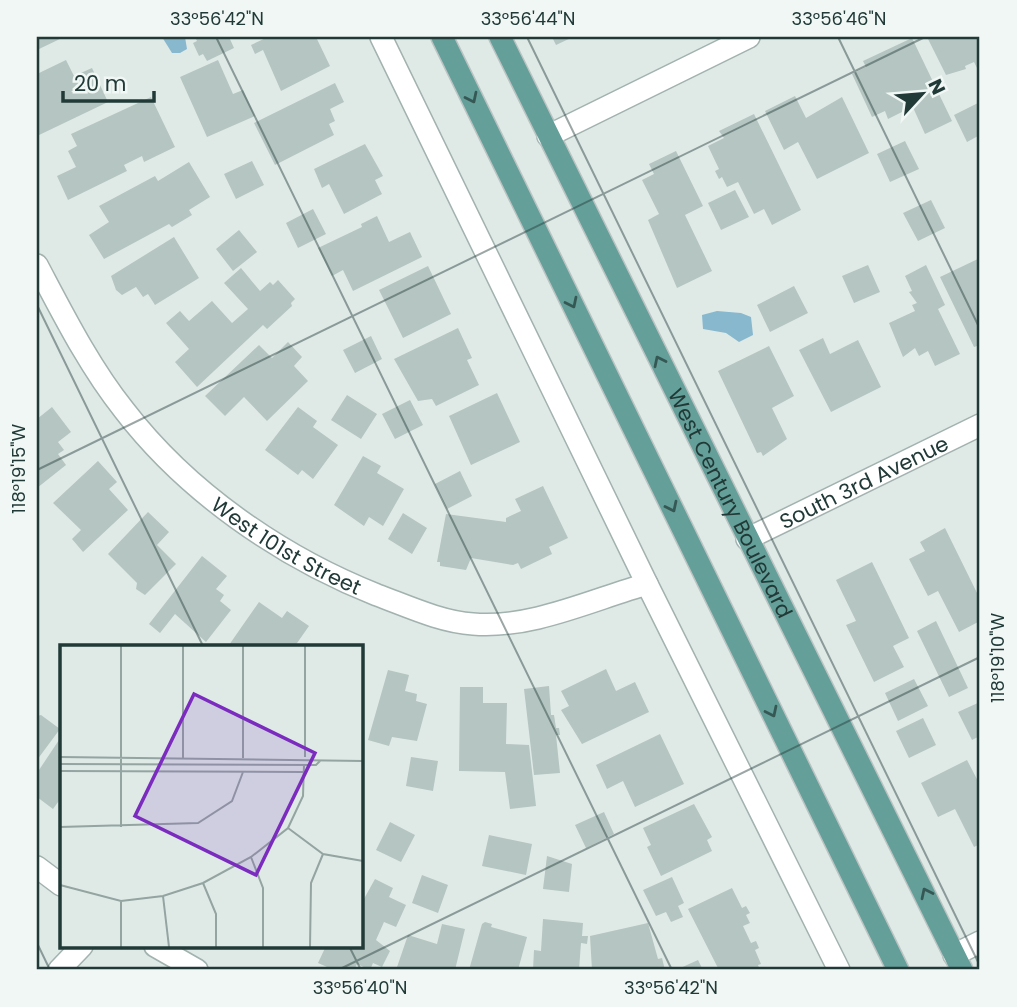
<svg xmlns="http://www.w3.org/2000/svg" width="1017" height="1007" viewBox="0 0 1017 1007" font-family="Poppins,sans-serif">
  <style>
    .water { fill: #88b8ce }
    .building { fill: #b5c5c1 }
    .lines { fill: none; stroke-linecap: round; stroke-linejoin: round }
    .minor-casing { stroke: #a2b2af; stroke-width: 24 }
    .primary-casing { stroke: #bcc4c3; stroke-width: 24 }
    .minor { stroke: #fff; stroke-width: 21 }
    .primary { stroke: #659f99; stroke-width: 21 }
    .oneway { stroke: #355854 }
    .ticks { fill: none; stroke: #213a37; stroke-width: 2; stroke-opacity: 0.45 }
    .labels { text-anchor: middle; dominant-baseline: central; stroke-width: 6; stroke-linejoin: round; paint-order: stroke }
    .street-label { font-size: 21px; fill: #213a37; stroke: #f0f7f4 }
    .inset-road { fill: none; stroke: #93a4a1; stroke-width: 2 }
    .view { fill: #7b2cbf; fill-opacity: 0.15; stroke: #7b2cbf; stroke-width: 3.5 }
    .inset-edge { fill: none; stroke: #213a37; stroke-width: 3.5 }
    .neatline { fill: none; stroke: #213a37; stroke-width: 2.5 }
    .ticks-label { font-size: 18px; text-anchor: middle; fill: #213a37 }
  </style>
  <rect width="100%" height="100%" fill="#dfeae7"/>
  <path class="water" d="M 162,37 L 185,37 L 187,49 L 180,53 L 172,53 Z
    M 717,311 L 741,313 L 751,317 L 753,335 L 739,342 L 726,333 L 703,329 L 702,315 Z"/>
  <path class="building" d="M 37,37 L 64,37 L 37,50 Z
    M 195,37 L 229,37 L 234,48 L 207,61 L 203,54 L 199,56 L 193,43 L 197,41 Z
    M 268,37 L 316,37 L 330,66 L 281,91 L 263,50 L 255,54 L 251,45 Z
    M 552,37 L 573,37 L 556,45 Z
    M 927,37 L 980,37 L 980,66 L 977,68 L 974,62 L 965,66 L 966,69 L 946,75 Z
    M 912,38 L 952,121 L 925,134 L 911,103 L 907,105 L 908,109 L 888,119 L 885,111 L 872,117 L 852,74 L 866,67 L 863,61 Z
    M 66,60 L 74,76 L 92,68 L 108,102 L 37,136 L 37,74 Z
    M 218,60 L 233,94 L 243,90 L 255,116 L 207,137 L 180,77 Z
    M 335,83 L 344,102 L 330,109 L 335,121 L 329,124 L 334,135 L 275,165 L 254,123 Z
    M 795,96 L 806,118 L 842,97 L 869,153 L 817,179 L 798,142 L 784,150 L 765,111 Z
    M 151,97 L 175,147 L 144,162 L 142,156 L 124,165 L 127,171 L 68,200 L 57,176 L 76,167 L 68,151 L 77,146 L 71,134 Z
    M 980,102 L 980,135 L 967,142 L 954,115 Z
    M 754,114 L 801,210 L 772,225 L 764,209 L 754,214 L 738,182 L 727,187 L 722,177 L 719,179 L 715,171 L 719,169 L 708,146 L 724,138 L 719,131 Z
    M 905,141 L 919,169 L 890,182 L 877,154 Z
    M 365,144 L 383,176 L 375,180 L 382,194 L 344,214 L 329,184 L 322,188 L 314,169 Z
    M 676,151 L 703,206 L 685,215 L 712,271 L 677,288 L 648,220 L 659,214 L 642,180 L 654,174 L 649,164 Z
    M 252,161 L 264,185 L 236,199 L 224,174 Z
    M 189,162 L 210,197 L 189,210 L 192,215 L 172,227 L 169,224 L 104,259 L 89,235 L 109,222 L 99,206 L 155,176 L 158,181 Z
    M 735,190 L 749,217 L 721,230 L 708,203 Z
    M 931,200 L 945,228 L 918,241 L 903,213 Z
    M 313,209 L 326,234 L 298,248 L 286,223 Z
    M 377,216 L 389,242 L 410,232 L 422,257 L 353,291 L 343,270 L 332,276 L 318,248 L 362,227 L 361,224 Z
    M 239,230 L 257,252 L 233,271 L 216,249 Z
    M 174,237 L 199,278 L 155,305 L 148,294 L 143,297 L 136,287 L 122,295 L 116,290 L 111,276 Z
    M 980,258 L 980,345 L 974,347 L 940,277 Z
    M 868,265 L 880,292 L 854,303 L 842,276 Z
    M 926,265 L 945,305 L 938,309 L 960,354 L 935,366 L 928,351 L 919,356 L 915,348 L 903,357 L 889,323 L 915,311 L 912,305 L 917,303 L 909,292 L 912,291 L 905,276 Z
    M 428,266 L 451,314 L 403,338 L 379,290 Z
    M 241,268 L 260,291 L 270,282 L 273,285 L 278,280 L 295,299 L 291,303 L 292,306 L 267,329 L 263,325 L 197,387 L 175,362 L 189,349 L 166,323 L 180,311 L 189,321 L 212,301 L 232,323 L 248,309 L 224,283 Z
    M 794,286 L 808,313 L 770,332 L 757,305 Z
    M 458,328 L 472,358 L 467,360 L 479,385 L 436,406 L 432,399 L 418,401 L 394,359 Z
    M 371,336 L 382,359 L 355,373 L 343,350 Z
    M 823,338 L 830,354 L 858,340 L 881,387 L 831,412 L 799,350 Z
    M 288,342 L 302,357 L 294,366 L 308,381 L 267,421 L 244,397 L 225,416 L 205,396 L 259,345 L 272,358 Z
    M 769,346 L 794,396 L 772,408 L 787,439 L 763,456 L 761,452 L 757,453 L 718,371 Z
    M 497,393 L 520,442 L 471,465 L 449,416 Z
    M 347,395 L 377,414 L 361,439 L 331,420 Z
    M 410,400 L 423,425 L 395,439 L 382,414 Z
    M 52,407 L 71,432 L 58,442 L 64,450 L 58,454 L 66,465 L 37,488 L 37,419 Z
    M 298,407 L 317,421 L 313,427 L 338,445 L 313,479 L 302,470 L 298,475 L 265,450 Z
    M 363,456 L 381,466 L 377,473 L 404,489 L 383,526 L 369,517 L 364,526 L 334,505 Z
    M 98,461 L 117,482 L 109,489 L 128,510 L 83,552 L 72,539 L 81,530 L 53,503 Z
    M 460,471 L 472,496 L 447,509 L 435,484 Z
    M 543,486 L 568,538 L 549,547 L 552,554 L 521,569 L 518,563 L 513,565 L 471,558 L 466,570 L 440,566 L 440,562 L 437,562 L 446,514 L 506,522 L 506,518 L 521,511 L 515,499 Z
    M 148,512 L 169,532 L 157,545 L 176,564 L 145,595 L 136,589 L 137,583 L 108,554 Z
    M 403,513 L 427,528 L 412,554 L 388,539 Z
    M 945,528 L 980,599 L 980,621 L 959,632 L 938,591 L 928,596 L 909,559 L 925,551 L 920,542 Z
    M 202,556 L 227,576 L 216,589 L 224,595 L 220,601 L 231,610 L 206,642 L 175,614 L 160,633 L 149,624 Z
    M 872,562 L 909,638 L 893,646 L 904,667 L 874,682 L 846,625 L 856,621 L 836,580 Z
    M 259,602 L 282,618 L 287,611 L 309,626 L 295,646 L 229,645 Z
    M 936,621 L 968,688 L 949,697 L 917,631 Z
    M 606,669 L 616,691 L 635,682 L 649,712 L 582,744 L 561,710 L 569,706 L 561,691 Z
    M 388,670 L 409,675 L 405,691 L 417,694 L 416,701 L 427,704 L 417,741 L 392,737 L 389,746 L 368,740 Z
    M 914,679 L 928,706 L 898,721 L 885,693 Z
    M 549,686 L 551,715 L 554,715 L 556,728 L 559,728 L 560,735 L 556,735 L 560,773 L 534,775 L 524,689 Z
    M 460,687 L 483,687 L 483,703 L 507,703 L 506,744 L 529,745 L 536,806 L 510,809 L 505,772 L 459,771 Z
    M 980,702 L 980,736 L 972,740 L 958,712 Z
    M 41,715 L 60,729 L 37,760 L 37,716 Z
    M 923,718 L 936,745 L 909,758 L 896,731 Z
    M 660,734 L 684,784 L 635,807 L 623,781 L 607,789 L 596,765 Z
    M 61,737 L 61,798 L 53,809 L 37,797 L 37,773 Z
    M 411,757 L 438,761 L 433,791 L 406,786 Z
    M 967,760 L 980,785 L 980,844 L 974,847 L 955,809 L 938,817 L 921,783 Z
    M 694,804 L 712,837 L 707,840 L 712,851 L 661,876 L 647,847 L 651,845 L 643,828 Z
    M 604,812 L 614,834 L 586,848 L 575,825 Z
    M 390,822 L 415,835 L 401,862 L 376,850 Z
    M 489,835 L 532,844 L 526,875 L 482,866 Z
    M 547,856 L 572,864 L 569,892 L 543,889 Z
    M 422,875 L 448,885 L 438,913 L 412,903 Z
    M 672,877 L 684,903 L 678,906 L 683,917 L 671,922 L 666,912 L 656,916 L 643,890 Z
    M 375,879 L 393,888 L 389,897 L 406,905 L 396,927 L 384,922 L 376,940 L 390,951 L 382,967 L 373,963 L 370,970 L 357,964 L 354,970 L 334,970 L 318,963 L 326,946 L 360,946 L 360,906 Z
    M 732,888 L 742,908 L 746,906 L 750,913 L 746,915 L 750,923 L 743,926 L 751,943 L 756,941 L 759,948 L 755,950 L 761,964 L 758,965 L 760,970 L 719,970 L 688,909 Z
    M 543,919 L 583,923 L 582,936 L 588,936 L 587,944 L 581,943 L 579,970 L 533,970 L 534,950 L 541,951 Z
    M 485,922 L 492,924 L 491,927 L 527,937 L 518,970 L 469,970 L 482,924 Z
    M 648,923 L 658,959 L 662,958 L 665,970 L 592,970 L 590,936 Z
    M 442,924 L 465,929 L 455,970 L 396,970 L 408,935 L 437,944 Z
    M 698,960 L 703,970 L 676,970 Z"/>
  <g class="lines">
    <g class="minor-casing">
      <g id="minor">
        <path d="M 381,37 L 647,584 L 839,970"/>
        <path d="M 548,136 L 749,37"/>
        <path id="s1" d="M 37,265 C 63,314 89,366 124,410 C 187,492 281,557 377,595 C 407,606 441,622 473,624 C 531,629 591,600 647,584"/>
        <path id="s2" d="M 747,539 L 980,425"/>
        <path d="M 37,867 L 61,885"/>
        <path d="M 155,946 L 197,970"/>
        <path d="M 954,955 L 980,942"/>
        <path d="M 59,970 L 82,946"/>
      </g>
    </g>
    <g class="primary-casing">
      <g id="primary">
        <path d="M 442,37 L 898,970"/>
        <path id="s3" d="M 500,37 L 962,970"/>
      </g>
    </g>
    <use href="#minor" class="minor"/>
    <use href="#primary" class="primary"/>
  </g>
  <defs><path id="oneway-chevron" d="M-2-3.5L2.5 0L-2 3.5" fill="none" stroke-width="1.6" stroke-linecap="round" stroke-linejoin="round" transform="scale(1.75)"/></defs>
  <g class="oneway">
    <use href="#oneway-chevron" transform="translate(472 98) rotate(64)"/>
    <use href="#oneway-chevron" transform="translate(572 303) rotate(64)"/>
    <use href="#oneway-chevron" transform="translate(659 361) rotate(-116)"/>
    <use href="#oneway-chevron" transform="translate(672 507) rotate(64)"/>
    <use href="#oneway-chevron" transform="translate(772 712) rotate(64)"/>
    <use href="#oneway-chevron" transform="translate(926 893) rotate(-116)"/>
  </g>
  <path class="ticks" d="M 216,37 L 672,970M 527,37 L 980,966M 838,37 L 980,329M 37,305 L 203,646M 37,470 L 925,37M 37,943 L 50,970M 349,946 L 361,970M 338,970 L 980,657"/>
  <g class="labels">
    <g class="street-label">
      <text stroke="none"><textPath href="#s2" startOffset="130">South 3rd Avenue</textPath></text>
      <text stroke="none"><textPath href="#s3" startOffset="520">West Century Boulevard</textPath></text>
      <text stroke="none"><textPath href="#s1" startOffset="383">West 101st Street</textPath></text>
    </g>
  </g>
  <g transform="translate(60 645)">
    <rect width="303" height="303" fill="#dfeae7"/>
    <path class="inset-road" d="M 123,1 L 123,113M 245,1 L 245,112M 0,112 L 303,116M 183,113 L 183,1M 0,119 L 256,120 L 260,116M 0,126 L 244,127M 0,182 L 138,178 L 172,156 L 183,127M 61,182 L 61,1M 228,183 L 263,209 L 303,216M 191,212 L 203,243 L 203,302M 143,238 L 156,269 L 156,302M 0,240 L 61,256 L 103,251 L 143,238 L 191,212 L 228,183 L 243,151 L 244,120M 103,251 L 109,302M 61,256 L 61,302M 250,302 L 251,238 L 263,209"/>
    <path class="view" d="M 134,49 L 255,108 L 196,230 L 75,171 Z"/>
    <rect width="303" height="303" class="inset-edge"/>
  </g>
  <rect width="1017" height="1007" fill="none" stroke="#f0f7f4" stroke-width="77"/>
  <g transform="translate(922 94) rotate(64)" stroke="#f0f7f4" stroke-width="5" paint-order="stroke">
  <path d="M0-5L12 26L0 18L-12 26Z" fill="#213a37"/>
  <text y="-10" font-size="19" font-weight="bold" text-anchor="middle" fill="#213a37">N</text>
  </g>
  <path d="M63 91v10h91v-10" fill="none" stroke="#213a37" stroke-width="3.5"/>
  <text x="74" y="91" font-size="21" fill="#213a37" stroke="#f0f7f4" stroke-width="5" paint-order="stroke">20 m</text>
  <rect x="38" y="38" width="940" height="930" class="neatline"/>
  <g class="ticks-label">
    <text x="217" y="25">33°56'42"N</text>
    <text x="528" y="25">33°56'44"N</text>
    <text x="839" y="25">33°56'46"N</text>
    <text transform="translate(19 469) rotate(-90)" y="6">118°19'15"W</text>
    <text transform="translate(998 658) rotate(-90)" y="6">118°19'10"W</text>
    <text x="360" y="994">33°56'40"N</text>
    <text x="671" y="994">33°56'42"N</text>
  </g>
</svg>
